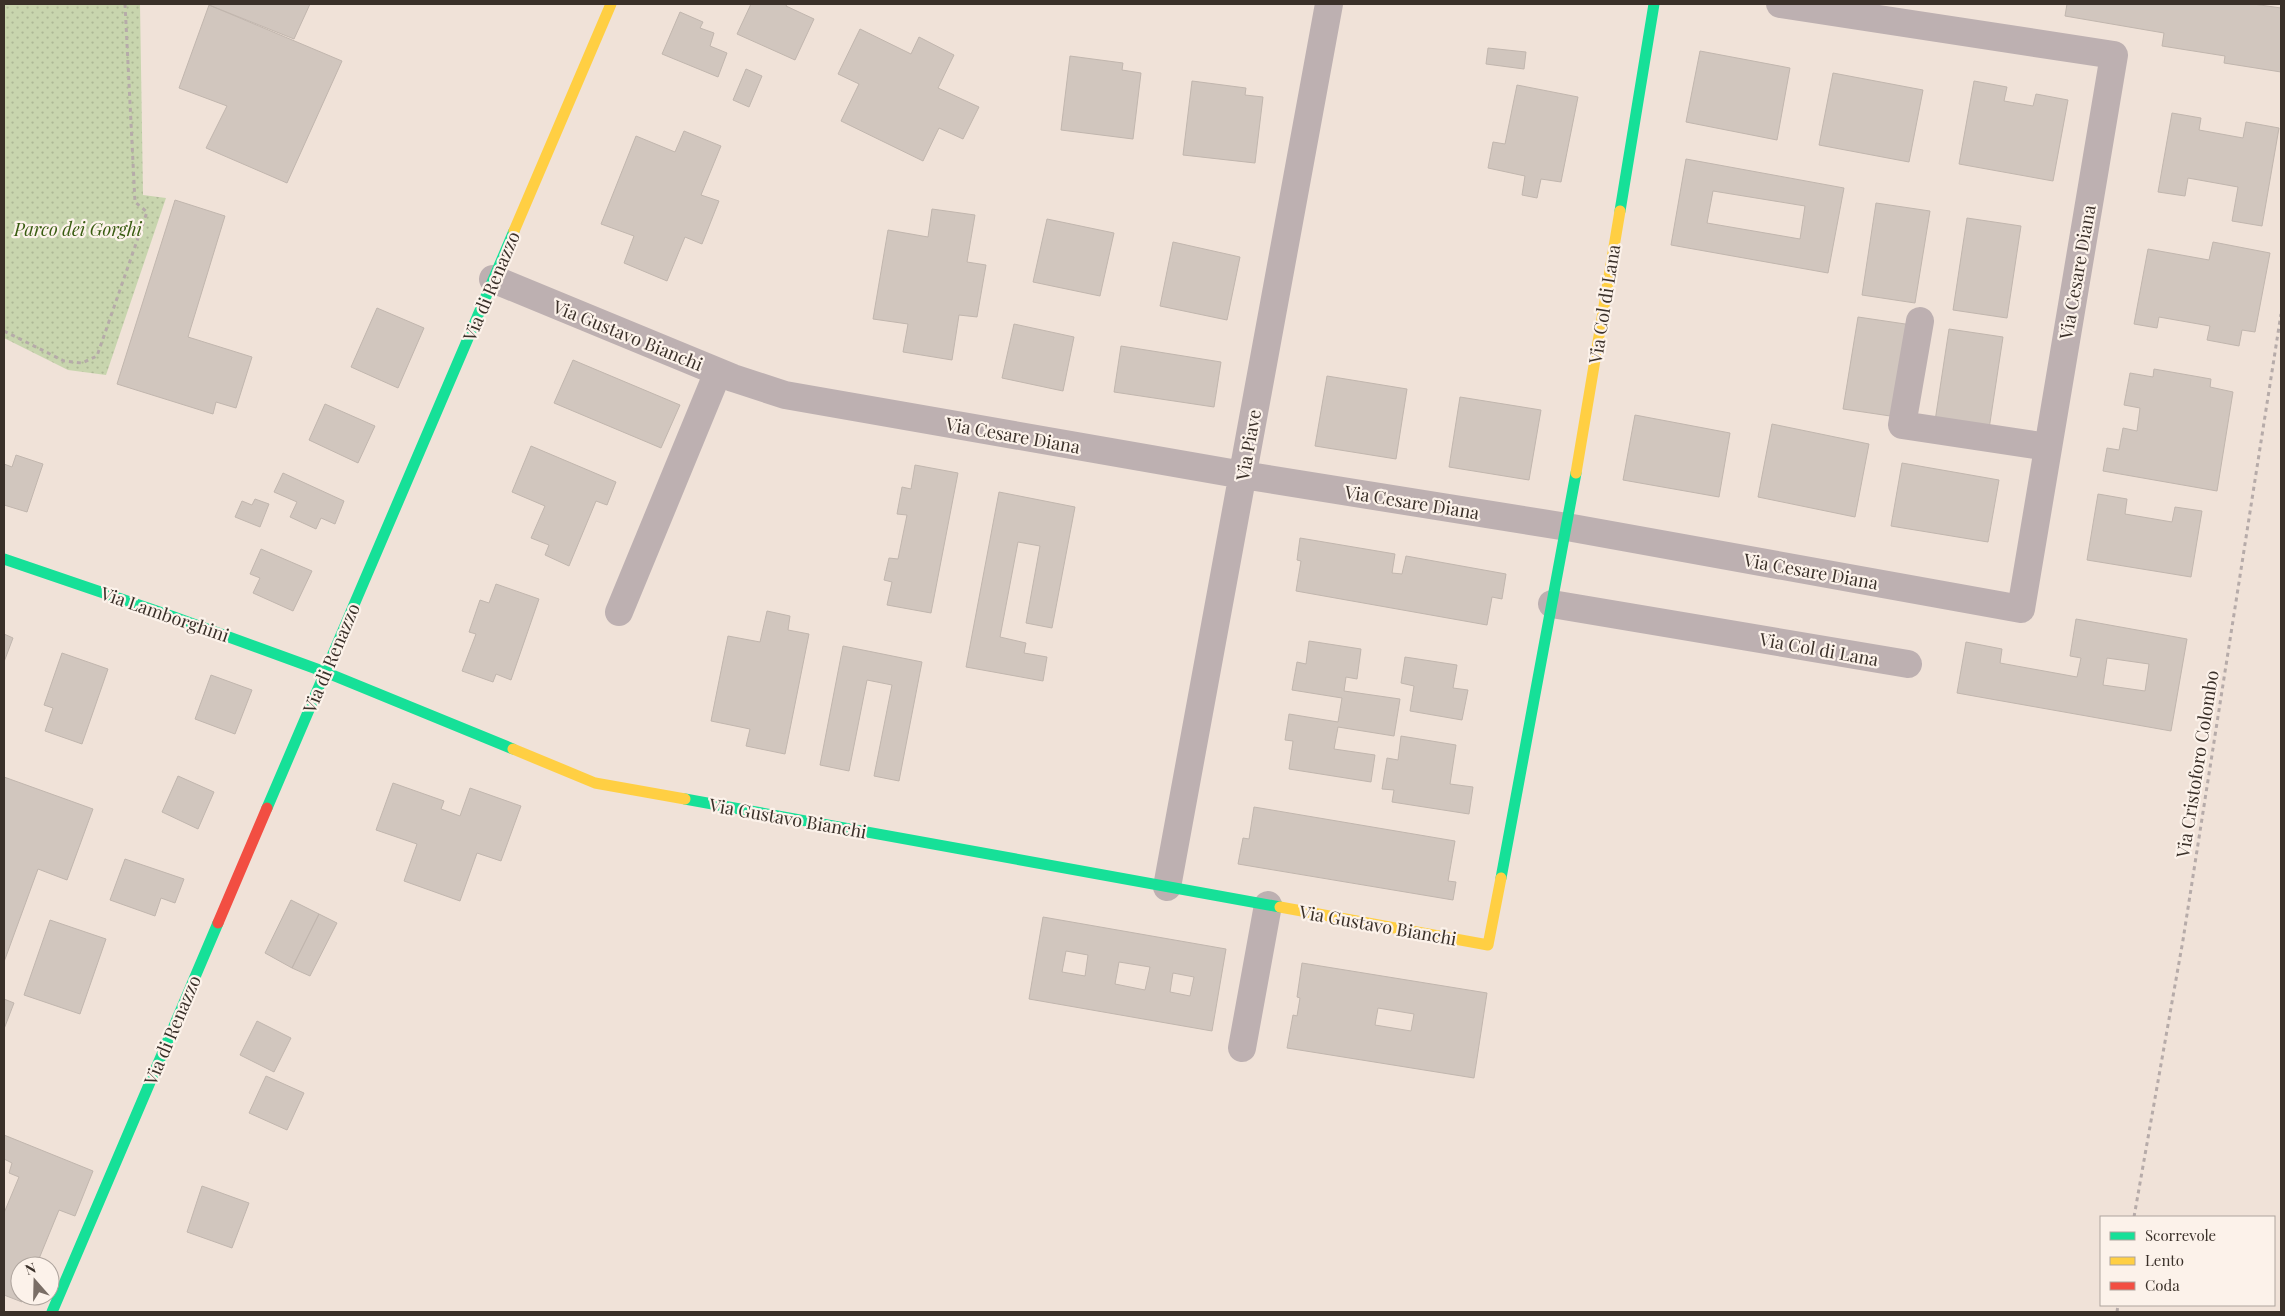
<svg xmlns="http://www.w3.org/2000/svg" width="2285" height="1316" viewBox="0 0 2285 1316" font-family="'Playfair Display',serif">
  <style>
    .park { fill: url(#park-dots) }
    .building { fill: #d1c6be; stroke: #c1b6ae; fill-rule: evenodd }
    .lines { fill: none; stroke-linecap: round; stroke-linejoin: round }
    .path { stroke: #b6aba9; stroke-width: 3; stroke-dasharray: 4 4; stroke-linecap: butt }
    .street { stroke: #bdb0b1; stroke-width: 28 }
    .fast { stroke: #16e098; stroke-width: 11 }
    .slow { stroke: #ffcf43; stroke-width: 11 }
    .jam { stroke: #f24e42; stroke-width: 11 }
    .labels { text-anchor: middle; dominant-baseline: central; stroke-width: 4.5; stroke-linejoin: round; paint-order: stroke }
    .park-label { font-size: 18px; font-style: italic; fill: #395c11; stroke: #fcf2ea }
    .street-label { font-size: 18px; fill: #3a3029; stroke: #fcf2ea }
  </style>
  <defs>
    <pattern id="park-dots" width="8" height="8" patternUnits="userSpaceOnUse" patternTransform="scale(1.25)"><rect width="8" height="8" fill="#c8d5ae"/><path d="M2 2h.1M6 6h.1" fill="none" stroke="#adb796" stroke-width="1.8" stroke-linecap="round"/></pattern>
  </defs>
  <rect width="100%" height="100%" fill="#f0e2d8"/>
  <path class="park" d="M 4,4 L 140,4 L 143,195 L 166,198 L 106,375 L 68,370 L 4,338 Z"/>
  <path class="building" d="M 209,4 L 310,4 L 294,39 L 209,5 Z
    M 751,4 L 787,4 L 786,6 L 814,19 L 795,60 L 737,34 Z
    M 2067,4 L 2253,4 L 2281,8 L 2281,72 L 2224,63 L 2225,56 L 2162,46 L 2164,33 L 2065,16 Z
    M 209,5 L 342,61 L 287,183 L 206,148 L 227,106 L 179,88 Z
    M 680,12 L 703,22 L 700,28 L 714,33 L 710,46 L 727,53 L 718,77 L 662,54 Z
    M 860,29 L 911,54 L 919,37 L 954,55 L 938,88 L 979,107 L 963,139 L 939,128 L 923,161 L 841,121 L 859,84 L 838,74 Z
    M 1488,48 L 1526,52 L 1524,69 L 1486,64 Z
    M 1700,51 L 1790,68 L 1777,140 L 1686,122 Z
    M 1070,56 L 1123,63 L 1122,70 L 1141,73 L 1133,139 L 1061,130 Z
    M 746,69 L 762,76 L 749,107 L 733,100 Z
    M 1833,73 L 1923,90 L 1909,162 L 1819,145 Z
    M 1192,81 L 1246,88 L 1245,95 L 1263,97 L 1255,163 L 1183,155 Z
    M 1974,81 L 2007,87 L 2004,101 L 2033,106 L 2036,94 L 2068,100 L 2053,181 L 1959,164 Z
    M 1517,85 L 1578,97 L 1561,182 L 1541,179 L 1537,198 L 1522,195 L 1525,176 L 1488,168 L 1493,142 L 1505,144 Z
    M 2172,113 L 2201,118 L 2199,130 L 2243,138 L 2246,122 L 2279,128 L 2262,226 L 2232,221 L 2238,187 L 2188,178 L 2185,196 L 2158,192 Z
    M 684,131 L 721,146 L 701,195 L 719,201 L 702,244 L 685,237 L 667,281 L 624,263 L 634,236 L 601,224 L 636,136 L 675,152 Z
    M 1686,159 L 1844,188 L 1828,273 L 1671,245 ZM 1713,191 L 1805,206 L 1800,239 L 1707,223 Z
    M 175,200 L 225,216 L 188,337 L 252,357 L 236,408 L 216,402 L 213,414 L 117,384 Z
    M 1876,203 L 1930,211 L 1915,303 L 1862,295 Z
    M 932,209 L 975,215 L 967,262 L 986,265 L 977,317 L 959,315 L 952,360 L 903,352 L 908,324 L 873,319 L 888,230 L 928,237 Z
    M 1967,218 L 2021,226 L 2007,318 L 1953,310 Z
    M 1047,219 L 1114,233 L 1100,296 L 1033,282 Z
    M 1173,242 L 1240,257 L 1227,320 L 1160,306 Z
    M 2213,242 L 2270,253 L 2255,332 L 2242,330 L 2239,346 L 2207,340 L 2210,326 L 2159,317 L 2157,328 L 2134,324 L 2148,249 L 2209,260 Z
    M 377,308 L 424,328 L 398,388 L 351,367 Z
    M 1858,317 L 1912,325 L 1897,417 L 1843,409 Z
    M 1014,324 L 1074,337 L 1063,391 L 1002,378 Z
    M 1949,329 L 2003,337 L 1989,429 L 1935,421 Z
    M 1121,346 L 1221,362 L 1214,407 L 1114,392 Z
    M 573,360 L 680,405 L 661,448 L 554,403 Z
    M 2154,369 L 2211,379 L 2210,387 L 2233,392 L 2217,491 L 2103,471 L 2107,448 L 2119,450 L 2123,428 L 2137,431 L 2140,408 L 2124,405 L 2130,373 L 2153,377 Z
    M 1327,376 L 1407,389 L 1396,459 L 1315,446 Z
    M 1460,397 L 1541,410 L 1529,480 L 1449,467 Z
    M 325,404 L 375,426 L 358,463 L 309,440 Z
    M 1635,415 L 1730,433 L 1719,497 L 1623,480 Z
    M 1772,424 L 1869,444 L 1855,517 L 1758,497 Z
    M 531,446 L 616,482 L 607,505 L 596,501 L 569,566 L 545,555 L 549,545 L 531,538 L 545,506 L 512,492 Z
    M 16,455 L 43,464 L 27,512 L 4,505 L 4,464 L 12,467 Z
    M 1902,463 L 1999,480 L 1988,542 L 1891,526 Z
    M 915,465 L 958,473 L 931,613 L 887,605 L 892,582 L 884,580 L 889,558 L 898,559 L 907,515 L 897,514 L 902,487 L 911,489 Z
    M 283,473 L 344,501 L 335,524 L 321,518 L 316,529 L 290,517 L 297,502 L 274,492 Z
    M 999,492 L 1075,507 L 1052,628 L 1026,623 L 1040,546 L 1018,542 L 1000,637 L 1026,643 L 1024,653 L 1047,657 L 1043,681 L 966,667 Z
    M 2098,494 L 2127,499 L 2125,514 L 2172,522 L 2175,507 L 2202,511 L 2191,577 L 2087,560 Z
    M 255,499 L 269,504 L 260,527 L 235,517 L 242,501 L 252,505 Z
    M 1300,538 L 1395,554 L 1392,573 L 1402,574 L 1406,556 L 1506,574 L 1502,599 L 1492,597 L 1487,625 L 1296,591 L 1301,561 L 1297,560 Z
    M 261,549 L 312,571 L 293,611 L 253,593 L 260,578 L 250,574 Z
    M 496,584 L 539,599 L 511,680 L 496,674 L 493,682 L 462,671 L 476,634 L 469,632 L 480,600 L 489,603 Z
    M 767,611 L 790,616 L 788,630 L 809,634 L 785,754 L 746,746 L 750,729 L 711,721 L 728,636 L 760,642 Z
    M 2076,619 L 2187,639 L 2171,731 L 1957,693 L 1966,642 L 2002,649 L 2000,663 L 2077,677 L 2081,658 L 2070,656 ZM 2107,658 L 2149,664 L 2145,691 L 2103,685 Z
    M 4,634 L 13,638 L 4,662 Z
    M 1309,641 L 1361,649 L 1357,679 L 1346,677 L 1344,691 L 1400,699 L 1394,736 L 1338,727 L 1334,749 L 1375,755 L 1371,782 L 1289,769 L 1293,741 L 1285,740 L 1289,714 L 1338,722 L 1342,698 L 1292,690 L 1297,662 L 1306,664 Z
    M 843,646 L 922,662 L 899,781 L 874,776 L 892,685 L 867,680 L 849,771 L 820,765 Z
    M 62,653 L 108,669 L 82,744 L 45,731 L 53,708 L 44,705 Z
    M 1405,657 L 1457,665 L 1453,688 L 1468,690 L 1462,720 L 1410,711 L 1414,686 L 1401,683 Z
    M 211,675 L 252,690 L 235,734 L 195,719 Z
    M 1401,736 L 1456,745 L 1450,784 L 1473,787 L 1469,814 L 1392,802 L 1394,790 L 1382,789 L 1387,758 L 1398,760 Z
    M 178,776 L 214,792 L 198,829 L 162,812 Z
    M 4,777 L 93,809 L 67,880 L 38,869 L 4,962 Z
    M 393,783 L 444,801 L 441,809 L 460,816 L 470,788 L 521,806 L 501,861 L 477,853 L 460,901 L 404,881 L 417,844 L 376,830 Z
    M 1254,807 L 1455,841 L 1448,881 L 1456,882 L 1453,900 L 1238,864 L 1243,838 L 1249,839 Z
    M 125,859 L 184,879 L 175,903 L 161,898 L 155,916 L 110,900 Z
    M 291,900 L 319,914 L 292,968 L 265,953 Z
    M 319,914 L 337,923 L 310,976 L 292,968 Z
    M 1043,917 L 1226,949 L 1212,1031 L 1029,999 ZM 1066,951 L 1088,955 L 1085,976 L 1062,972 ZM 1119,962 L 1150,967 L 1145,990 L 1115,984 ZM 1173,973 L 1194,977 L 1190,996 L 1170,992 Z
    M 50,920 L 106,939 L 80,1014 L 24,995 Z
    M 1302,963 L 1487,993 L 1474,1078 L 1287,1048 L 1293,1015 L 1297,1016 L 1300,998 L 1297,997 ZM 1378,1008 L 1414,1014 L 1411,1031 L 1375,1025 Z
    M 4,999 L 14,1003 L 4,1029 Z
    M 257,1021 L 291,1038 L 274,1072 L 240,1055 Z
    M 266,1076 L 304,1093 L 287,1130 L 249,1113 Z
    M 4,1135 L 93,1171 L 75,1216 L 59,1210 L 36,1266 L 20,1266 L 20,1296 L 24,1296 L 22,1302 L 4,1295 L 4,1213 L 19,1177 L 9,1173 L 12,1163 L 4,1159 Z
    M 202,1186 L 249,1203 L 232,1248 L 187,1232 Z"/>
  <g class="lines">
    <path class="path" d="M 4,331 L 64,361 L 82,363 L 97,356 L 147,212 L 135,202 L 125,4
      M 2134,1217 L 2183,940 L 2281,314
      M 2117,1312 L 2118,1305"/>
    <path class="street" d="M 493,279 L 733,378 L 785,395 L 1243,475 L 1567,527 L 2021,609 L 2114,55 L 1780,4
      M 1920,321 L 1902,425 L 2048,447
      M 1552,604 L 1908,664
      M 619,612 L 718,372
      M 1167,887 L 1329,4
      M 1242,1048 L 1268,905"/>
    <path class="fast" d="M 1620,211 L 1654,4
      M 4,559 L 174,617 L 325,672 L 513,749
      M 685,799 L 1280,907
      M 267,808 L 514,231
      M 1501,878 L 1576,473
      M 52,1312 L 218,923"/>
    <path class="slow" d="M 514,231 L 611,4
      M 1576,473 L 1620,211
      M 513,749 L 595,783 L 685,799
      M 1280,907 L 1488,945 L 1501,878"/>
    <path class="jam" d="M 218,923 L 267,808"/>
  </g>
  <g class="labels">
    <g class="park-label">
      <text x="78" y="229">Parco dei Gorghi</text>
    </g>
    <g class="street-label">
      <text transform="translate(2077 272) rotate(-80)">Via Cesare Diana</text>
      <text transform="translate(491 286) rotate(-67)">Via di Renazzo</text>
      <text transform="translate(1604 304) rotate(-81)">Via Col di Lana</text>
      <text transform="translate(628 335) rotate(22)">Via Gustavo Bianchi</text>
      <text transform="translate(1013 435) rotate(10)">Via Cesare Diana</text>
      <text transform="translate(1248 445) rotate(-80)">Via Piave</text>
      <text transform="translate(1412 502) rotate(9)">Via Cesare Diana</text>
      <text transform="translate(1811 571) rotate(10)">Via Cesare Diana</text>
      <text transform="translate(165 614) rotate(19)">Via Lamborghini</text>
      <text transform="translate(1819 649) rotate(10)">Via Col di Lana</text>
      <text transform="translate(331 658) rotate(-67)">Via di Renazzo</text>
      <text transform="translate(2197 764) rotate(-81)">Via Cristoforo Colombo</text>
      <text transform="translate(788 818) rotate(10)">Via Gustavo Bianchi</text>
      <text transform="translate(1378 925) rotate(10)">Via Gustavo Bianchi</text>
      <text transform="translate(172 1030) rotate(-67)">Via di Renazzo</text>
    </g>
  </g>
  <rect width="2285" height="1316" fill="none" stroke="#3a3029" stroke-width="10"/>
  <rect x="2100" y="1216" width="175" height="90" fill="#fcf2ea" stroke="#aea49d"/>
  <rect x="2110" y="1232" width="25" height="8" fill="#16e098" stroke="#aea49d"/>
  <text x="2145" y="1241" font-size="15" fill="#3a3029">Scorrevole</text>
  <rect x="2110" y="1257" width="25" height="8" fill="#ffcf43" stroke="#aea49d"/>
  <text x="2145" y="1266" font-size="15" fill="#3a3029">Lento</text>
  <rect x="2110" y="1282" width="25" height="8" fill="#f24e42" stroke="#aea49d"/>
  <text x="2145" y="1291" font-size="15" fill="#3a3029">Coda</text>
  <g transform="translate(35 1281) rotate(340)"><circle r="24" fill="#fcf2ea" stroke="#aea49d"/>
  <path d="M0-4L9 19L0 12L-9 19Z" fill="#7a6e66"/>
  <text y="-8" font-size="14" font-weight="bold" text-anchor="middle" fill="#3a3029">N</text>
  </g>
</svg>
